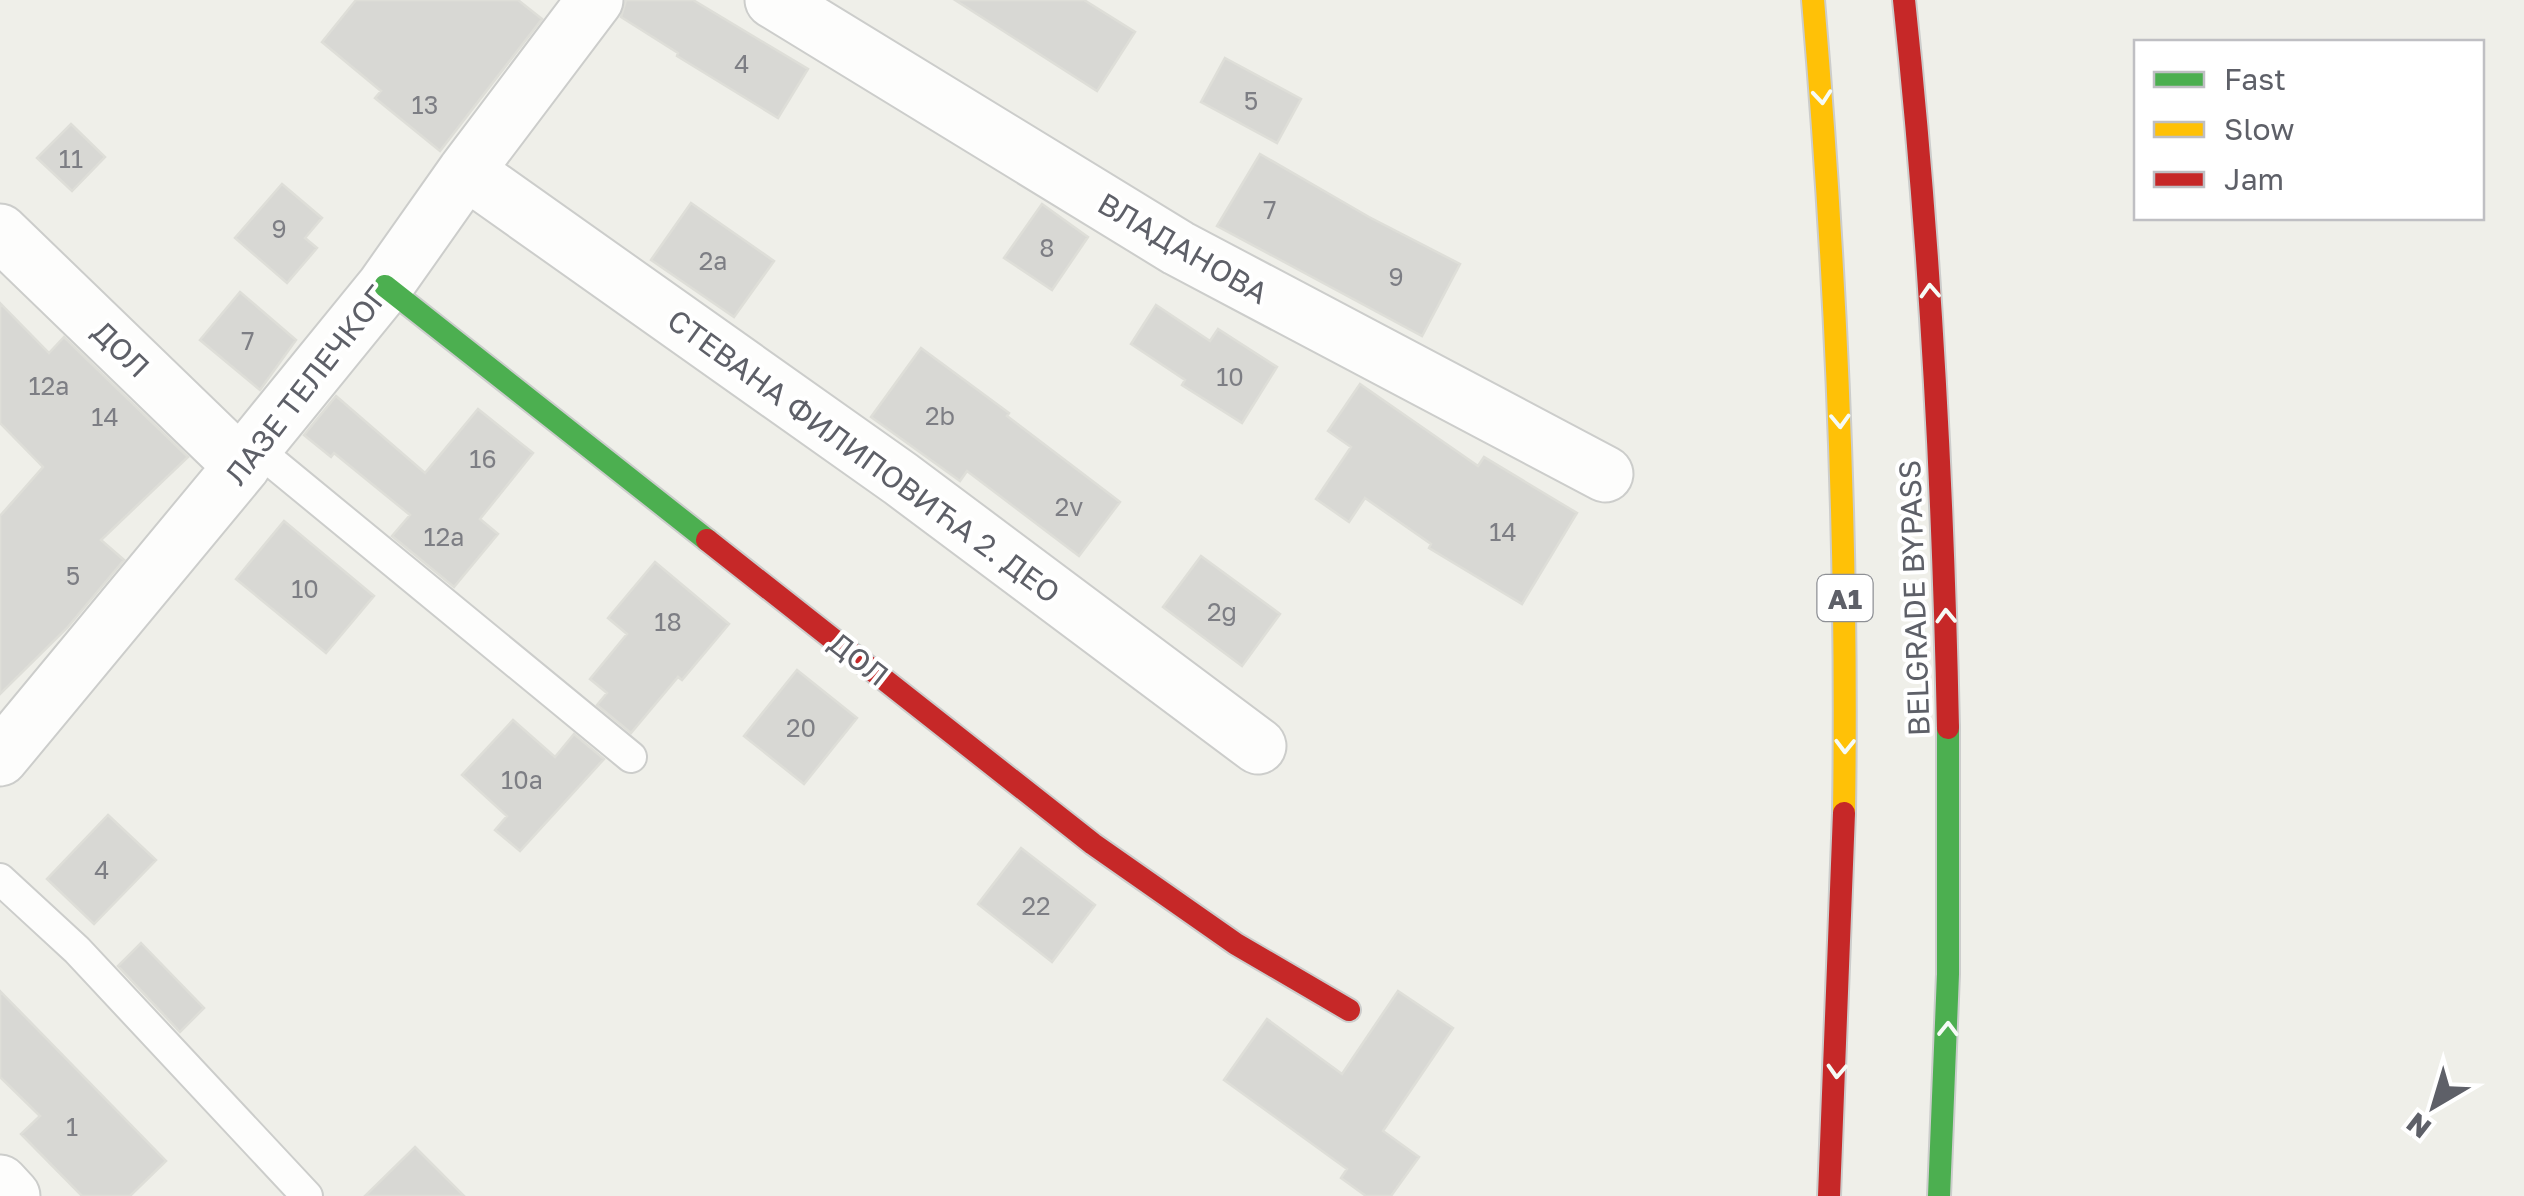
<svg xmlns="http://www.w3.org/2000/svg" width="2524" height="1196" viewBox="0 0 2524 1196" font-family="'Golos Text',sans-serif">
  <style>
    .building { fill: #d8d8d4; stroke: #deded8; stroke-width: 2.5 }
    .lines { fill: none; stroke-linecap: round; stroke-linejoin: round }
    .lane-casing { stroke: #cccdcb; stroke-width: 34 }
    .street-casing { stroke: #cccdcb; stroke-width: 59 }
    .fast-casing { stroke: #cccdcc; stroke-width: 26 }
    .slow-casing { stroke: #cccdcc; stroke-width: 26 }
    .jam-casing { stroke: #cccdcc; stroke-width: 26 }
    .lane { stroke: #fdfdfc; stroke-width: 30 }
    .street { stroke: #fdfdfc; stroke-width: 55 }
    .fast { stroke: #4caf50; stroke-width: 22 }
    .slow { stroke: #ffc107; stroke-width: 22 }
    .jam { stroke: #c62828; stroke-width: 22 }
    .oneway { stroke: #f6fbf6 }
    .labels { text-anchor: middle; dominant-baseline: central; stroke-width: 8; stroke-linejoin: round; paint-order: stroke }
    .number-label { font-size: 25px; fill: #7d7e84 }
    .shield { fill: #fff; stroke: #8e9095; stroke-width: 2.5 }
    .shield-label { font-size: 28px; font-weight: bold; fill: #5e6068 }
    .street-label { font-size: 30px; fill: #5e6068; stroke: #fff }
  </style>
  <rect width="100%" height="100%" fill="#efefe9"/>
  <path class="building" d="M 356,0 L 518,0 L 542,19 L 440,151 L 375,98 L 381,91 L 322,42 Z
    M 626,0 L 693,0 L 808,69 L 778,118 L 677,56 L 678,53 L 621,17 Z
    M 955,0 L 1084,0 L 1135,32 L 1097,91 Z
    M 1225,58 L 1301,99 L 1277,143 L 1201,102 Z
    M 71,124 L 105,157 L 72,191 L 37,158 Z
    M 1260,154 L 1369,217 L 1460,264 L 1422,336 L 1217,226 Z
    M 282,184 L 322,218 L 305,238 L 317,248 L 287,283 L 235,238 Z
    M 691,203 L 774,261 L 734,317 L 651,260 Z
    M 1042,204 L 1088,237 L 1052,290 L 1004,258 Z
    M 240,292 L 296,340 L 260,390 L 200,340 Z
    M 0,303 L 49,353 L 64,337 L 188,457 L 101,540 L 124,560 L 67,628 L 0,694 L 0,516 L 43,467 L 0,423 Z
    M 1156,305 L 1210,341 L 1218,329 L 1277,367 L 1242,423 L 1182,385 L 1185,380 L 1131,344 Z
    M 921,348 L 1009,413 L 1007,416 L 1120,502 L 1079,556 L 967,471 L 960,481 L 871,417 Z
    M 1360,384 L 1478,466 L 1484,457 L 1577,513 L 1522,604 L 1429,548 L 1431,544 L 1365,498 L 1349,522 L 1316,499 L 1351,447 L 1328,431 Z
    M 336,396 L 425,473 L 478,409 L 533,453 L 480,519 L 498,534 L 454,587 L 392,536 L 410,515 L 334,453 L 331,457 L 304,435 Z
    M 284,521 L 374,596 L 326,653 L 236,579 Z
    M 1201,556 L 1280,614 L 1242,666 L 1163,607 Z
    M 655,562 L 729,624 L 682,680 L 678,677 L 631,733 L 597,705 L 607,693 L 590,679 L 627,634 L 608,618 Z
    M 797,670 L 857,718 L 804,784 L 744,736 Z
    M 513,720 L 555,757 L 574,734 L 604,759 L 520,851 L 495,830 L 507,816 L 462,775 Z
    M 108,815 L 156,860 L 94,924 L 47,879 Z
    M 1021,848 L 1095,905 L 1052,962 L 978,904 Z
    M 141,943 L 204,1008 L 180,1032 L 118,966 Z
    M 0,991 L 166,1161 L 130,1196 L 82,1196 L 21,1134 L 40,1116 L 0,1077 Z
    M 1398,991 L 1453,1028 L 1383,1131 L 1419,1157 L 1391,1196 L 1366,1196 L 1341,1178 L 1347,1169 L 1224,1080 L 1267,1019 L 1342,1074 Z
    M 415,1147 L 464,1196 L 365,1196 Z"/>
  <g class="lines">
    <g class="lane-casing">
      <path id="lane" d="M 254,447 L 631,757
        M 0,879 L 77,950 L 307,1196"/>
    </g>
    <g class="street-casing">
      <path id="street" d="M 773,0 L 1178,248 L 1605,474
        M 466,171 L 901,479 L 1258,746
        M 0,232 L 242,466
        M 0,758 L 242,466 L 254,447 L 385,286 L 466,171 L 595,0
        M 0,1183 L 12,1196"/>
    </g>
    <g class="fast-casing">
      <path id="fast" d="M 385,286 L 707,540
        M 1939,1196 L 1948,974 L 1948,728"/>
    </g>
    <g class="slow-casing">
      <path id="slow" d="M 1813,0 C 1836,271 1848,542 1844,813"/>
    </g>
    <g class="jam-casing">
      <path id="jam" d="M 1904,0 C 1930,242 1943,484 1948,728
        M 707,540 L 1093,844 L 1236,944 L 1349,1010
        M 1829,1196 L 1844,813"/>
    </g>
    <use href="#lane" class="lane"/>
    <use href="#street" class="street"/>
    <use href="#fast" class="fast"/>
    <use href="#slow" class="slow"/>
    <use href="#jam" class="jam"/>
  </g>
  <defs><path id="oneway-chevron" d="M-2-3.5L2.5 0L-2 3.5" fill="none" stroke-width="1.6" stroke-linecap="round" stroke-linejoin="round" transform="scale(2.5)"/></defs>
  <g class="oneway">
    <use href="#oneway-chevron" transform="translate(1822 97) rotate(85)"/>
    <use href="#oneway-chevron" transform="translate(1930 291) rotate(-93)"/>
    <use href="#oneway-chevron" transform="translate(1840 421) rotate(88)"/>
    <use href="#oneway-chevron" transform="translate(1946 616) rotate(-92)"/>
    <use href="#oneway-chevron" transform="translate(1845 746) rotate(91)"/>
    <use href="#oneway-chevron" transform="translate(1948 1029) rotate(-89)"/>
    <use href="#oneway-chevron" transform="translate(1837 1071) rotate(93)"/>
  </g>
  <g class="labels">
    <g class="number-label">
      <text x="742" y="63">4</text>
      <text x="1251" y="100">5</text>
      <text x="425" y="104">13</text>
      <text x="71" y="158">11</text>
      <text x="1270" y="209">7</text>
      <text x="279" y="228">9</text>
      <text x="1047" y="247">8</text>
      <text x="713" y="260">2a</text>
      <text x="1396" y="276">9</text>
      <text x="248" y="340">7</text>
      <text x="1230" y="376">10</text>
      <text x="49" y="385">12a</text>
      <text x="940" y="415">2b</text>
      <text x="105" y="416">14</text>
      <text x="483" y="458">16</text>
      <text x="1069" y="506">2v</text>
      <text x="1503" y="531">14</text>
      <text x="444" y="536">12a</text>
      <text x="73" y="575">5</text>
      <text x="305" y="588">10</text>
      <text x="1222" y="611">2g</text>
      <text x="668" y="621">18</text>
      <text x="801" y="727">20</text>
      <text x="522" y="779">10a</text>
      <text x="102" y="869">4</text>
      <text x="1036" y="905">22</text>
      <text x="72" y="1126">1</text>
    </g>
    <rect class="shield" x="1817.5" y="575" width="55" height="46" rx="8"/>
    <g class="shield-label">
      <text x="1845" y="598">A1</text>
    </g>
    <g class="street-label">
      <text transform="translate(1183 248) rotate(30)">ВЛАДАНОВА</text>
      <text transform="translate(121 349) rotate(44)">ДОЛ</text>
      <text transform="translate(306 385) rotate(-52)">ЛАЗЕ ТЕЛЕЧКОГ</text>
      <text transform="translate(864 456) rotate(36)">СТЕВАНА ФИЛИПОВИЋА 2. ДЕО</text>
      <text transform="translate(1914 598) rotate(-92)">BELGRADE BYPASS</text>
      <text transform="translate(859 659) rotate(38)">ДОЛ</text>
    </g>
  </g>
  <rect x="2134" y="40" width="350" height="180" fill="#ffffff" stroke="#bfbfc3" stroke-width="2.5"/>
  <rect x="2154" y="72" width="50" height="15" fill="#4caf50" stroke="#bfbfc3" stroke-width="2.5"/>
  <text x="2224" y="90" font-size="30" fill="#5e6068">Fast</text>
  <rect x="2154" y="122" width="50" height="15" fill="#ffc107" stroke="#bfbfc3" stroke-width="2.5"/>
  <text x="2224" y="140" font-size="30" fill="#5e6068">Slow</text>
  <rect x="2154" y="172" width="50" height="15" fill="#c62828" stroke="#bfbfc3" stroke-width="2.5"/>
  <text x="2224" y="190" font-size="30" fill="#5e6068">Jam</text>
  <g transform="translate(2434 1106) rotate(218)" stroke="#ffffff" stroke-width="8" paint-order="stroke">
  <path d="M0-8L18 38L0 25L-18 38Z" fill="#5e6068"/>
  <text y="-15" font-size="28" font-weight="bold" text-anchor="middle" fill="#5e6068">N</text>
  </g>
</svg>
